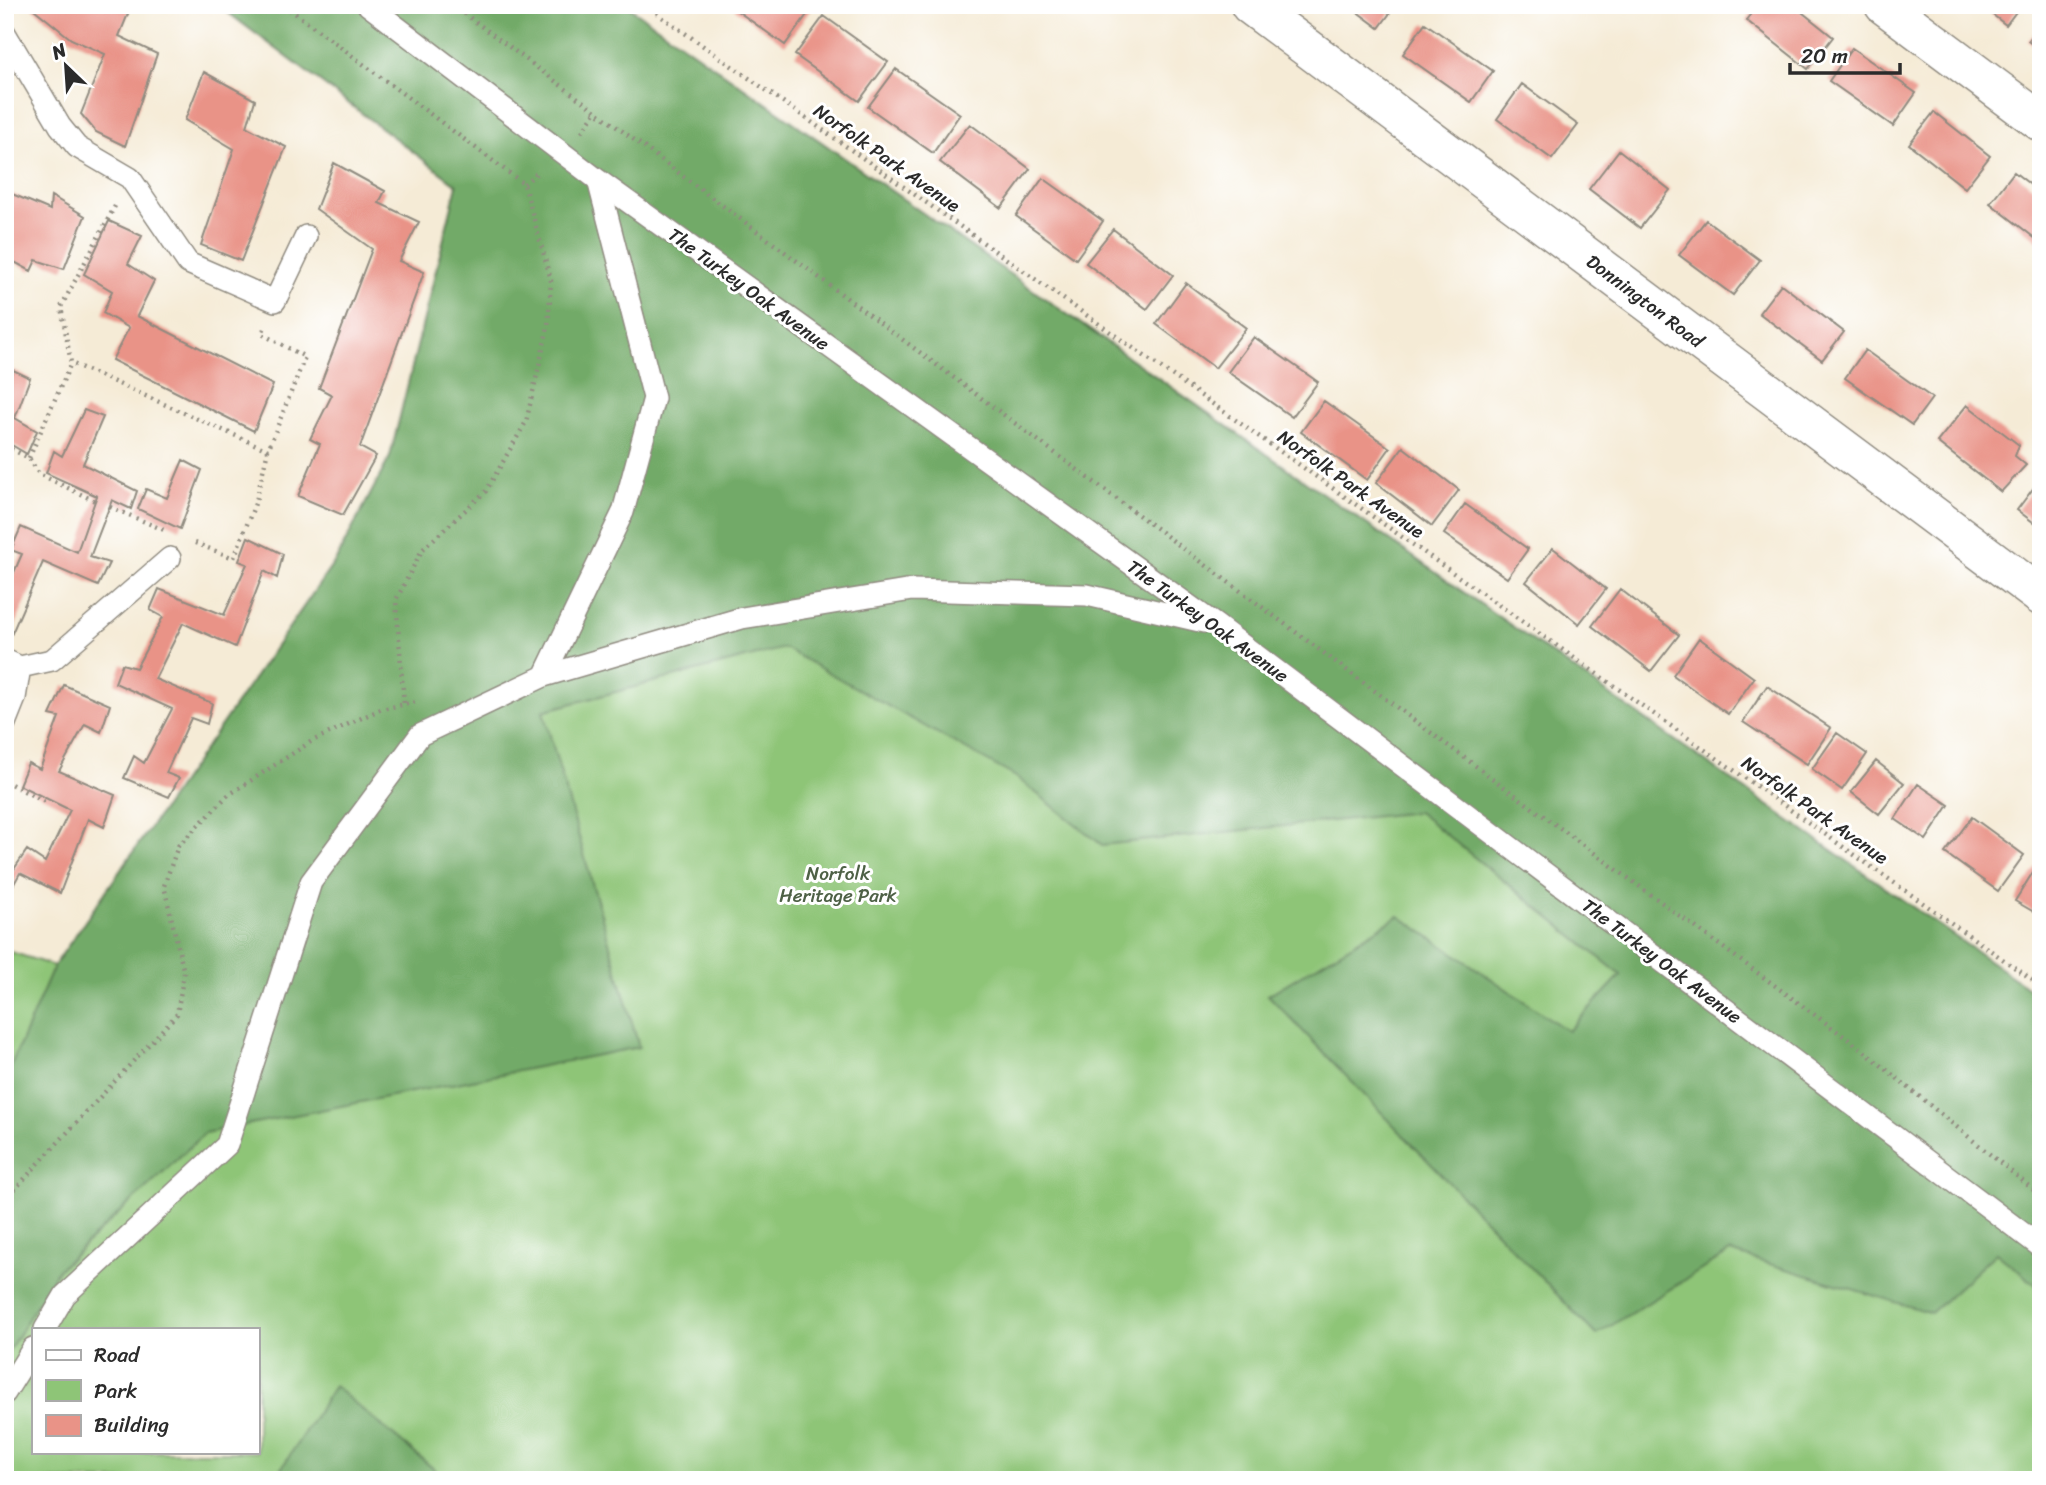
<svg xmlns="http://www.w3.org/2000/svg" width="2046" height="1485" viewBox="0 0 2046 1485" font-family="Sriracha,sans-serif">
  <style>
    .green { fill: #8ec577; stroke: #5c7851; stroke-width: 2; fill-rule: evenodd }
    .forest { fill: #72aa68; stroke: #4e6a4a; stroke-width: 2 }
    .building { fill: #e99387 }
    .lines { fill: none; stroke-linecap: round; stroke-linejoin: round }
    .service-casing { stroke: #908b80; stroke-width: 24 }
    .minor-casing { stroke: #908b80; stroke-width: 41 }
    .path { stroke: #908b80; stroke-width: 4.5; stroke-dasharray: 2 5; stroke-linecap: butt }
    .service { stroke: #fff; stroke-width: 21 }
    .minor { stroke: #fff; stroke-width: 38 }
    .labels { text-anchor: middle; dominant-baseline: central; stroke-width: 6; stroke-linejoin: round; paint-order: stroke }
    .street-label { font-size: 19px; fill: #2b2b2b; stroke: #fff }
    .park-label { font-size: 19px; fill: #4e6146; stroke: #fff }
  </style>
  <rect width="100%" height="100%" fill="#fff"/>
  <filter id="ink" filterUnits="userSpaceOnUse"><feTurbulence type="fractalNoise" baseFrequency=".0143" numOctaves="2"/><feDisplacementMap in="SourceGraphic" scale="14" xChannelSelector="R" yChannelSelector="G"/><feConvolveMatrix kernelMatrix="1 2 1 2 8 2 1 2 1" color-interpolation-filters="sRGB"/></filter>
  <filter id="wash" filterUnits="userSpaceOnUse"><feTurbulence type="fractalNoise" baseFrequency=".00686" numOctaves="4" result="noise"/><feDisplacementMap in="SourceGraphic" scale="28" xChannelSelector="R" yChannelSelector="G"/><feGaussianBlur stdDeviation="1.57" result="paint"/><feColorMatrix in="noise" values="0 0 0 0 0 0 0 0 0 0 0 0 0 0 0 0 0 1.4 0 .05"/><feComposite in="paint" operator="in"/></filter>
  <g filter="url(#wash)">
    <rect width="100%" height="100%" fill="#f5ebd6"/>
    <path class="green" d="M 218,5 L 626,5 L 2041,997 L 2041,1480 L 5,1480 L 5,950 L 54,966 L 336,560 L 390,457 L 457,185 ZM 33,1329 L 257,1329 L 257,1452 L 33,1452 Z"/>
    <path class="forest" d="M 218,5 L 626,5 L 2041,997 L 2041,1289 L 1996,1253 L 1931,1313 L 1730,1252 L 1596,1335 L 1268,995 L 1399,916 L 1568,1031 L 1621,975 L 1418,812 L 1102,845 L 1016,777 L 784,648 L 543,711 L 639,1047 L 205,1133 L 57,1271 L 5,1357 L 5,1079 L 54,966 L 336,560 L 390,457 L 457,185 Z
      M 334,1386 L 447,1480 L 274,1480 Z"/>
    <g id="blocks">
      <path class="building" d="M 29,5 L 123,5 L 130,9 L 119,36 L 157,54 L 125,146 L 96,132 L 81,114 L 105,54 L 71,39 Z
        M 729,5 L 814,5 L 785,45 Z
        M 1348,5 L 1396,5 L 1379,28 Z
        M 1758,5 L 1793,5 L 1833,37 L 1808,69 L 1746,20 Z
        M 1980,5 L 2021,5 L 2006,25 Z
        M 824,16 L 888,62 L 859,101 L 795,55 Z
        M 1425,23 L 1493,71 L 1471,102 L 1403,54 Z
        M 2041,25 L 2041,51 L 2028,41 Z
        M 1852,48 L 1916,93 L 1893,126 L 1829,81 Z
        M 896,69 L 960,114 L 933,153 L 868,107 Z
        M 204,72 L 255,100 L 247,127 L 286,147 L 241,261 L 201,245 L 234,149 L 185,120 Z
        M 1522,84 L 1578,125 L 1552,159 L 1497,119 Z
        M 1934,112 L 1990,156 L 1965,188 L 1909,144 Z
        M 970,124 L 1030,169 L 1001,208 L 940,162 Z
        M 1619,150 L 1670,190 L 1640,228 L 1589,189 Z
        M 334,163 L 385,191 L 379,203 L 419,222 L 399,261 L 424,272 L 360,447 L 376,456 L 343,515 L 298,496 L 320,444 L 310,439 L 332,395 L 319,388 L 372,249 L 316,209 Z
        M 2014,172 L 2041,193 L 2041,243 L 1990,203 Z
        M 1043,178 L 1103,221 L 1076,259 L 1016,216 Z
        M 5,191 L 50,210 L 51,196 L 85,216 L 64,269 L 36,260 L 31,271 L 5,257 Z
        M 1706,220 L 1760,260 L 1733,295 L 1679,255 Z
        M 109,221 L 142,236 L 128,264 L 154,281 L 137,316 L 273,385 L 254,431 L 112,360 L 129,328 L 103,313 L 112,291 L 84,274 Z
        M 1113,229 L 1173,275 L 1147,309 L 1086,263 Z
        M 1186,283 L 1246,328 L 1215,368 L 1156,324 Z
        M 1781,284 L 1844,332 L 1822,360 L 1759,313 Z
        M 1254,337 L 1318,382 L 1292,417 L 1228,372 Z
        M 1865,350 L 1932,398 L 1912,425 L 1845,378 Z
        M 13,370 L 30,378 L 15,418 L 37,431 L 27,454 L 5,441 L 5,386 Z
        M 1324,401 L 1390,448 L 1367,480 L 1301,432 Z
        M 1967,405 L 2019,445 L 2015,456 L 2026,465 L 2001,492 L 1937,442 Z
        M 84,410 L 103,417 L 83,464 L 137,491 L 131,509 L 112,500 L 90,557 L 109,563 L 98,586 L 43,562 L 9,640 L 5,637 L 5,593 L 22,554 L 11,550 L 21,527 L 77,552 L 95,501 L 97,496 L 46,473 L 54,451 L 62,456 Z
        M 1403,447 L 1459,490 L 1432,526 L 1376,483 Z
        M 183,460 L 202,470 L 180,529 L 138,509 L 146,489 L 167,498 Z
        M 2041,478 L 2041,528 L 2017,510 Z
        M 1465,504 L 1528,549 L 1507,578 L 1444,534 Z
        M 248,537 L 283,554 L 277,578 L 264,571 L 235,647 L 183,623 L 155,679 L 212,703 L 207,724 L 191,718 L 166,773 L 179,778 L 169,797 L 124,778 L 134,756 L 144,763 L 172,709 L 115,683 L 122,664 L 136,668 L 163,617 L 150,610 L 159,589 L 224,615 L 247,564 L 239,561 Z
        M 1553,548 L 1606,589 L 1579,624 L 1526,582 Z
        M 1620,589 L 1679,635 L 1651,671 L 1592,626 Z
        M 1699,638 L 1754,678 L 1728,714 L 1673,675 Z
        M 64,685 L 110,705 L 101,732 L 85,724 L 59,771 L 115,795 L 104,827 L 88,819 L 60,893 L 20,873 L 5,900 L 5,869 L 12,872 L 27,850 L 45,862 L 70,810 L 19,785 L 28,763 L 40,769 L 59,717 L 50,715 Z
        M 1767,686 L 1831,728 L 1807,764 L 1743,722 Z
        M 1837,733 L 1867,754 L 1842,790 L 1812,769 Z
        M 1876,761 L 1904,783 L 1879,814 L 1851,792 Z
        M 1918,784 L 1949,805 L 1926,840 L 1895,819 Z
        M 1972,817 L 2024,855 L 1998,891 L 1945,853 Z
        M 2038,864 L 2041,866 L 2041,916 L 2015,901 Z"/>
    </g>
  </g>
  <g filter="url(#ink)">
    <use href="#blocks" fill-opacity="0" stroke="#908b80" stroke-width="2"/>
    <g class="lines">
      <g class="service-casing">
        <path id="service" d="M 368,5 L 598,180 L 1216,625 L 2041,1247
          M 5,33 L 60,126 L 77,147 L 130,178 L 188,263 L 275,301 L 306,236
          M 5,660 L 20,667 L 52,660 L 170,558
          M 544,676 L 623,512 L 654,398 L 598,180
          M 5,723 L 15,698 L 20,667
          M 45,1329 L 65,1295 L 227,1145 L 311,882 L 420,735 L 544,676 L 742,618 L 912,590 L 1087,595 L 1204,622
          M 5,1393 L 33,1348"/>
      </g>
      <g class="minor-casing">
        <path id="minor" d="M 1250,5 L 2041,596
          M 1884,5 L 2041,122"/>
      </g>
      <path class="path" d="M 284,5 L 524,184 L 551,280 L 548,327 L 526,422 L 486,491 L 422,550 L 396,600 L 404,704
        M 453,5 L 1485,773 L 1860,1048 L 2041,1196
        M 645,5 L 2041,986
        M 582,132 L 595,112
        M 524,184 L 539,171
        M 115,206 L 61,307 L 71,363 L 268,450
        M 5,446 L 29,458 L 39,474 L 95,501
        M 29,458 L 71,363
        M 110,507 L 164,530
        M 5,539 L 10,544
        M 195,543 L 234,558 L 256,501 L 268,450 L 305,357 L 262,334 L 265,326
        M 5,781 L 47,803
        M 5,1209 L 15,1189 L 177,1014 L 184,973 L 164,886 L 178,846 L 227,796 L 312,741 L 381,709 L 417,702"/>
      <use href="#service" class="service"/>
      <use href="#minor" class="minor"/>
    </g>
  </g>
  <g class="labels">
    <g class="street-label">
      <text transform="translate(887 158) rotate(35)">Norfolk Park Avenue</text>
      <text transform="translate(749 289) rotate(36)">The Turkey Oak Avenue</text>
      <text transform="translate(1645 301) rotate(37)">Donnington Road</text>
      <text transform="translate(1351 484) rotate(35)">Norfolk Park Avenue</text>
      <text transform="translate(1208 621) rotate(36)">The Turkey Oak Avenue</text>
      <text transform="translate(1815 810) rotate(35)">Norfolk Park Avenue</text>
      <text transform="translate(1662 961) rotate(37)">The Turkey Oak Avenue</text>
    </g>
    <g class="park-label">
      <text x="838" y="873">Norfolk<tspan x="838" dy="22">Heritage Park</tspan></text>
    </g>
  </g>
  <rect width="2046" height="1485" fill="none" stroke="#fff" stroke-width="28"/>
  <rect x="32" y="1328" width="228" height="126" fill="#ffffff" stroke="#aaaaaa" stroke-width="2"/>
  <rect x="46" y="1350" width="35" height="10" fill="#ffffff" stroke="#aaaaaa" stroke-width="2"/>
  <text x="94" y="1362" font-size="21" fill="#2b2b2b">Road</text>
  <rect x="46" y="1380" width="35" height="21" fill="#8ec577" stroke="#aaaaaa" stroke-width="2"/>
  <text x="94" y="1398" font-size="21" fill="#2b2b2b">Park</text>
  <rect x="46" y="1415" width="35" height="21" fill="#e99387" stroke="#aaaaaa" stroke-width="2"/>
  <text x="94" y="1432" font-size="21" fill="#2b2b2b">Building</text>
  <g transform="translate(66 66) rotate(335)" stroke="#ffffff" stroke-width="5" paint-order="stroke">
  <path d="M0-5L12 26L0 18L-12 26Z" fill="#2b2b2b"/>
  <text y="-10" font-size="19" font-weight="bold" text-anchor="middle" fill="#2b2b2b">N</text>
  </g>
  <path d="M1790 63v10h110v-10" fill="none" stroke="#2b2b2b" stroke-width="3.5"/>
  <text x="1801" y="63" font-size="21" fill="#2b2b2b" stroke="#ffffff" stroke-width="5" paint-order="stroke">20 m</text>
</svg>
